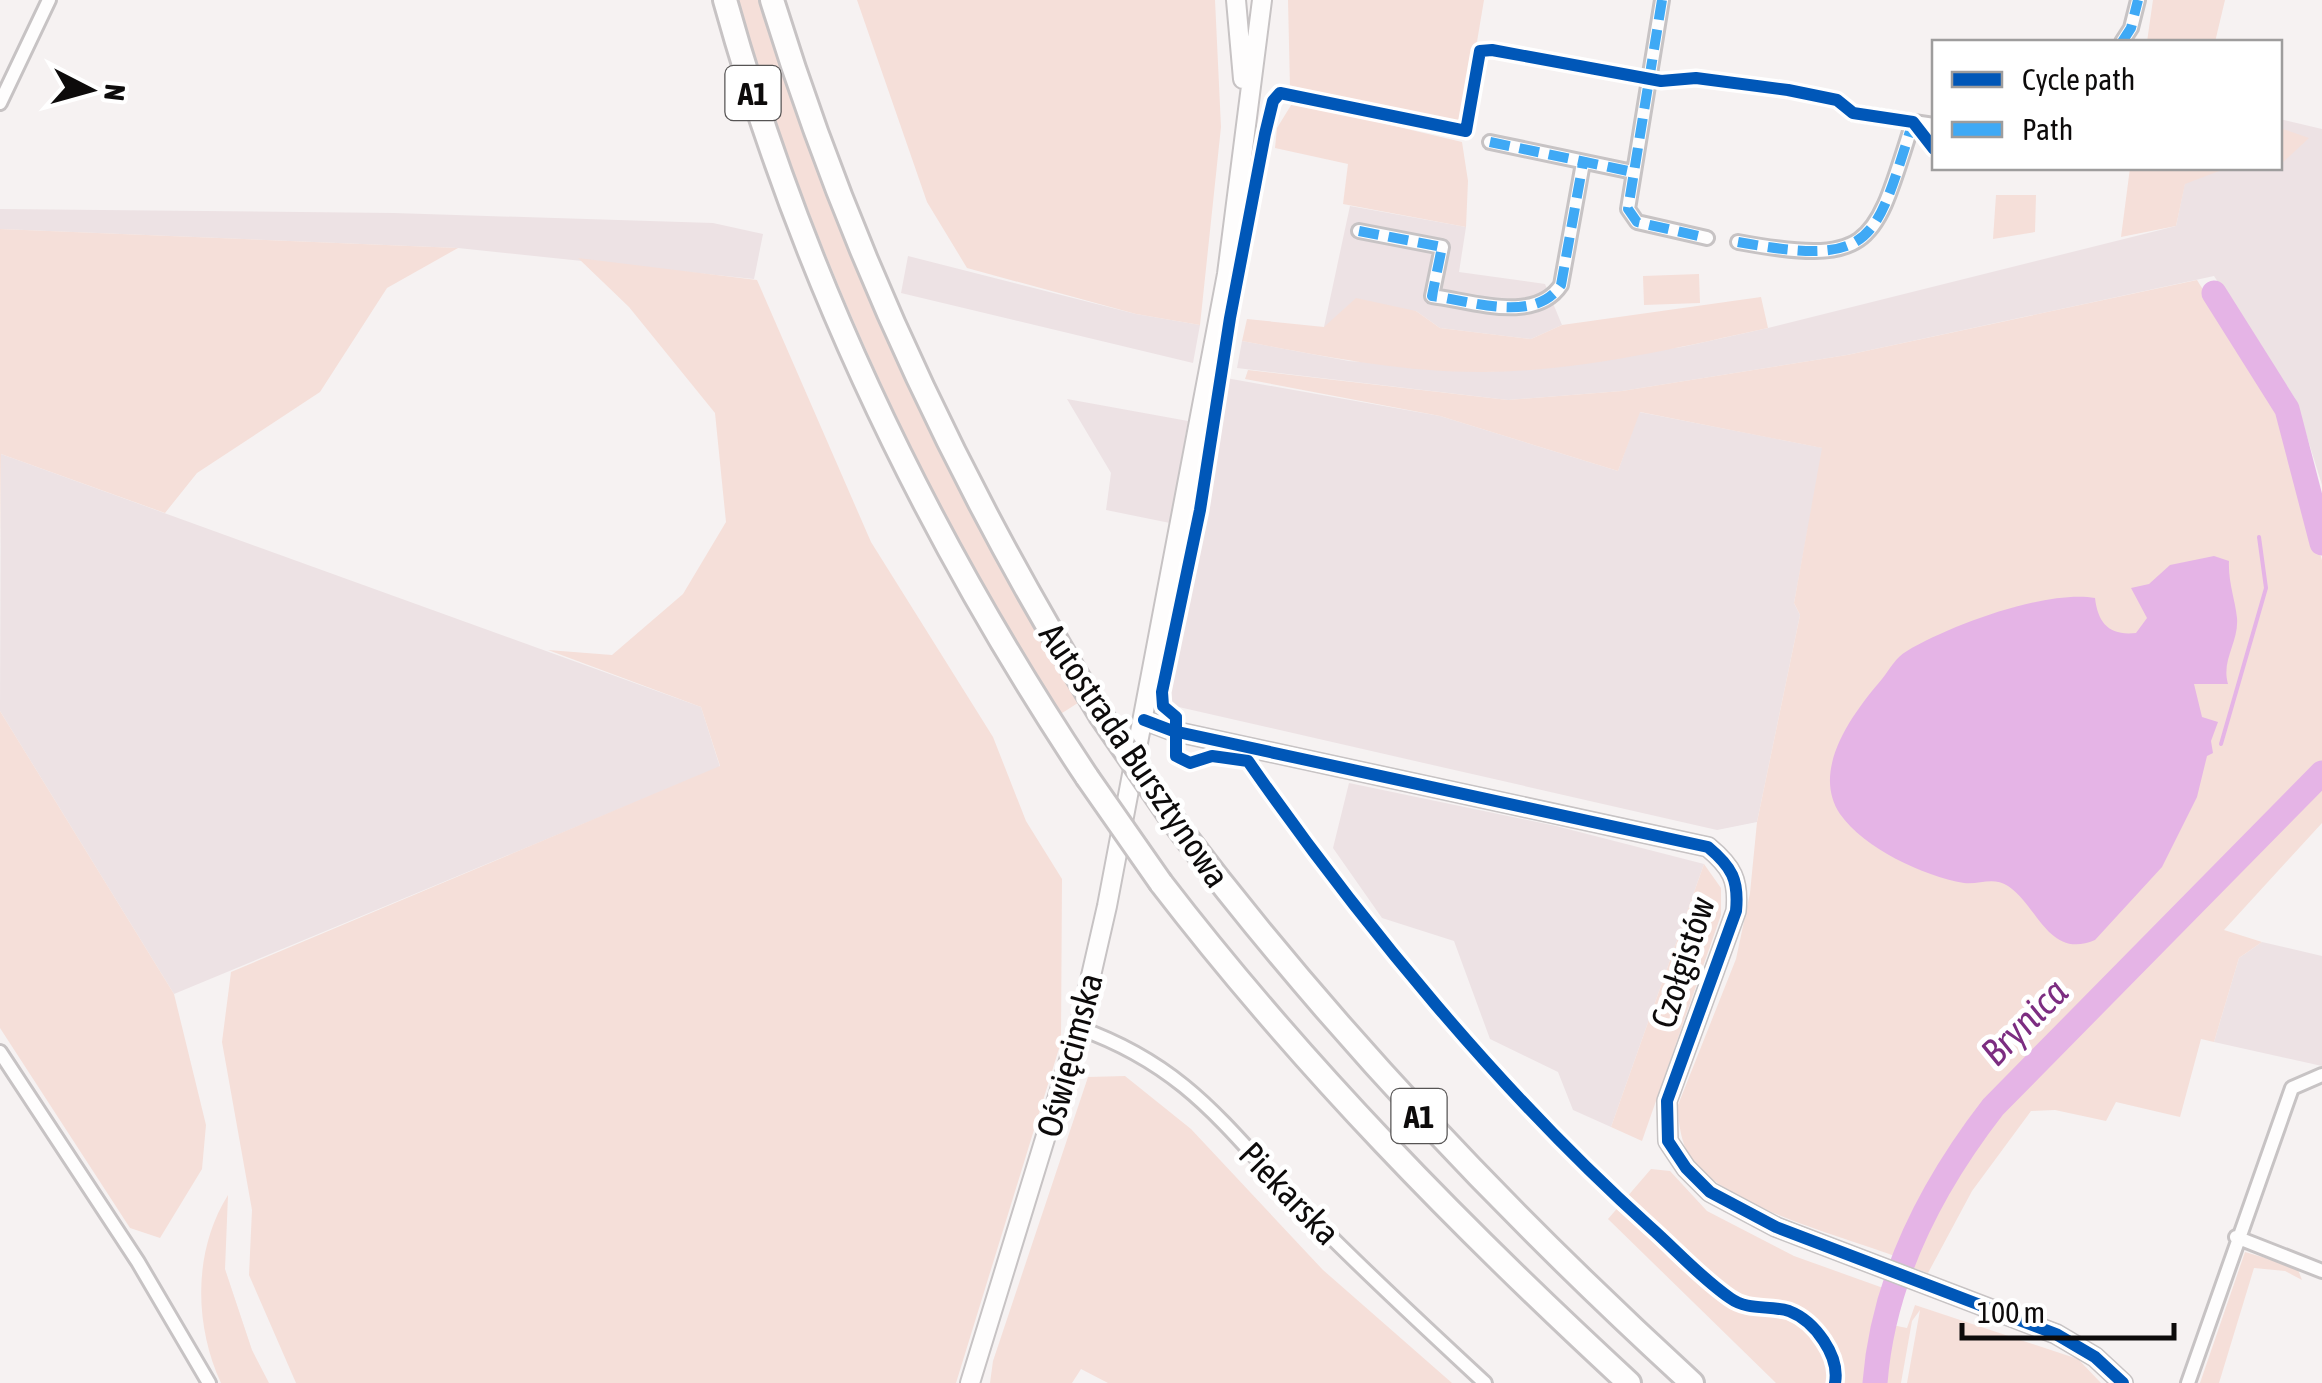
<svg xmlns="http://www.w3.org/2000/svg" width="2322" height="1383" viewBox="0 0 2322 1383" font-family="'Asap Condensed',sans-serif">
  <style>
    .built { fill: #ede2e4 }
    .green { fill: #f5dfd9 }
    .water { fill: #e5b4e6 }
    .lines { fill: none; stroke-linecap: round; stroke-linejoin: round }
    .stream { stroke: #e5b4e6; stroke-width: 4 }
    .river { stroke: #e5b4e6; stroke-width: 25 }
    .street-casing { stroke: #c7c3c4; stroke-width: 18 }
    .secondary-casing { stroke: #c7c3c4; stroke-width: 22 }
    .highway-casing { stroke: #c7c3c4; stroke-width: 28 }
    .street { stroke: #fefdfd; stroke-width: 12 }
    .secondary { stroke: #fefdfd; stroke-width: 18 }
    .highway { stroke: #fefdfd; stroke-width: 22 }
    .highway-bridge-casing { stroke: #c7c3c4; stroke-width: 28; stroke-linecap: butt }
    .highway-bridge { stroke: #fefdfd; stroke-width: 22 }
    .quiet { stroke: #3fa9f5; stroke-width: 10; stroke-dasharray: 20 10; stroke-linecap: butt }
    .cycleway-casing { stroke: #fff; stroke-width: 19 }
    .cycleway { stroke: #0057b8; stroke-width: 12 }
    .labels { text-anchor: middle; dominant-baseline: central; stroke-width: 10; stroke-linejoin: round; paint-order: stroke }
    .shield { fill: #fff; stroke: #565454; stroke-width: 2.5 }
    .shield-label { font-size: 32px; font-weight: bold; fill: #0d0b0b }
    .street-label { font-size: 35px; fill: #0d0b0b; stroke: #fff }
    .water-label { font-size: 38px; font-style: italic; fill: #7c2d81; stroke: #fff }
  </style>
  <rect width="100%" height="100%" fill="#f6f2f2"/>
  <path class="built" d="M 2280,119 L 2322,129 L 2322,485 L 2295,398 L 2214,276 L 1847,355 L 1622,391 L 1508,400 L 1237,368 L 1242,341 L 1349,361 L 1488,372 L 1682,347 L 1768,328 L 2176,226 L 2188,168 L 2280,168 Z
    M 1350,206 L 1466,227 L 1459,272 L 1545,284 L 1562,325 L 1531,339 L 1440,328 L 1416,311 L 1324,327 Z
    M 0,209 L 394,213 L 713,223 L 763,234 L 754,279 L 458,248 L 0,229 Z
    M 908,256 L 1136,314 L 1200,325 L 1193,363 L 901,293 Z
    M 1226,378 L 1440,416 L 1618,471 L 1639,412 L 1823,448 L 1794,603 L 1800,615 L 1757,822 L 1717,830 L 1170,705 L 1164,693 L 1208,497 Z
    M 1067,399 L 1188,421 L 1170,523 L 1106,510 L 1111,473 Z
    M 1,454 L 701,707 L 720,767 L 174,994 L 0,711 Z
    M 1349,783 L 1556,826 L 1704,864 L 1611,1127 L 1573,1110 L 1558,1072 L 1490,1039 L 1454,941 L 1382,918 L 1333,848 Z
    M 2262,942 L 2322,956 L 2322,1066 L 2214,1042 L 2239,958 Z"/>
  <path class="green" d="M 735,0 L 762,0 C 794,101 827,202 869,299 C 930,439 1003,571 1081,701 L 1059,715 C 915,480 818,263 735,0 Z
    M 857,0 L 1215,0 L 1221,127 L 1200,325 L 1136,314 L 967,268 L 927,202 Z
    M 1288,0 L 1484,0 L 1463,125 L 1290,88 Z
    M 2153,0 L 2225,0 L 2215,42 L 2147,42 Z
    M 1293,102 L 1462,142 L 1468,181 L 1466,227 L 1343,204 L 1348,164 L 1275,148 L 1277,128 Z
    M 2280,128 L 2309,138 L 2280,165 Z
    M 2130,168 L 2227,168 L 2185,184 L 2176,226 L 2121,237 Z
    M 1996,195 L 2036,195 L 2035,232 L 1993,239 Z
    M 0,229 L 458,248 L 387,288 L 320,392 L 197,473 L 165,513 L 1,454 L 0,546 Z
    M 578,258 L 757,280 L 871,542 L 993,737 L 1026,821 L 1062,879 L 1061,1042 L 956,1383 L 296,1383 L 249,1275 L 252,1210 L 222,1042 L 231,972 L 720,766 L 701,707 L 548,650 L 612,655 L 683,594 L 726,522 L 715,413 L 629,307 Z
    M 1699,274 L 1700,303 L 1644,305 L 1643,276 Z
    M 2197,280 L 2276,407 L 2322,560 L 2322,766 L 2089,996 L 1973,1120 L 1932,1182 L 1900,1258 C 1837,1234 1741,1212 1695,1164 C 1682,1150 1678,1123 1678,1105 L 1736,959 L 1750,893 L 1757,822 L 1800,615 L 1794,603 L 1822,448 L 1640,412 L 1618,471 L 1440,416 L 1245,379 L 1248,370 L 1508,400 L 1622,391 L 1847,355 Z
    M 1761,297 L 1768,328 C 1677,348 1580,371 1486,372 C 1404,373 1322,356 1242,341 L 1247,319 L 1324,327 L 1356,298 L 1416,311 L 1440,328 L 1531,339 L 1562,325 Z
    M 0,711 L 174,994 L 206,1125 L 202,1169 L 160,1238 L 130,1228 L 0,1028 Z
    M 2322,784 L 2322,823 L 2224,930 L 2262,942 L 2239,958 L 2214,1042 L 2201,1039 L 2180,1117 L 2116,1102 L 2106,1121 L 2055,1110 L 2031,1111 L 1972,1191 L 1928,1273 L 1911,1267 L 1962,1158 L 1997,1113 Z
    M 1704,864 L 1721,888 L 1721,915 L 1642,1141 L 1611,1127 Z
    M 1125,1076 L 1191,1129 L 1323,1270 L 1452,1383 L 1108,1383 L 1081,1369 L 1072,1383 L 990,1383 L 993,1361 L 1088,1077 Z
    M 1651,1169 L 1670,1171 L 1707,1211 L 1794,1256 L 1886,1289 L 1873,1335 L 1867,1383 L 1776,1383 L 1608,1219 Z
    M 228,1195 L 225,1269 L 252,1350 L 269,1383 L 221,1383 C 194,1324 193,1251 228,1195 Z
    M 2245,1252 L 2297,1267 L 2302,1280 L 2285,1271 L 2254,1268 L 2219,1383 L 2200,1383 Z
    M 1915,1305 L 2078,1359 L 2101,1383 L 1907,1383 L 1920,1310 L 1912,1321 L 1901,1383 L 1883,1383 L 1892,1325 L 1907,1328 Z"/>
  <path class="water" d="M 2214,556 L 2229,561 C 2228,582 2235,599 2237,618 C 2239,642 2221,660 2228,684 L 2194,684 L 2202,717 L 2218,722 L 2211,741 L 2213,753 L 2207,756 L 2197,797 L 2162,867 L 2095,940 C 2049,960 2038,906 2008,886 C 1993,876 1979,885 1964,883 C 1923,876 1864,848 1840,814 C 1810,769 1854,712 1882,679 C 1890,669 1896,657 1907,651 C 1951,625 2045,590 2095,598 C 2098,623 2109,636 2136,633 L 2147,618 L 2131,588 L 2149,584 L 2170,565 Z"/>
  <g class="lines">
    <path class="stream" d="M 2221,744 L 2266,588 L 2259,537"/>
    <path class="river" d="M 2214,293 L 2287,409 L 2322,543
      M 1875,1383 C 1883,1280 1931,1187 1993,1107 L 2322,773"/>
    <g class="street-casing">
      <path id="street" d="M 1662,0 L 1628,209 L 1637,222 L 1707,238
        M 2122,42 L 2131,28 L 2138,0
        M 0,103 L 49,0
        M 1853,113 L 1934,125
        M 1490,142 L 1633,172
        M 1359,231 L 1442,247 L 1432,296 C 1472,301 1535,324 1561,285 L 1583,163
        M 1738,242 C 1875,267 1874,244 1913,122
        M 1079,1028 C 1194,1069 1231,1136 1313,1219 C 1368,1275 1427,1329 1485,1383
        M 0,1052 L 138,1262 L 209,1383
        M 2236,1237 L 2322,1271
        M 2188,1383 L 2292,1088 L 2322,1075"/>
    </g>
    <g class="secondary-casing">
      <path id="secondary" d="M 1236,0 L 1243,79
        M 1144,720 L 1173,731 L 1708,847 C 1732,867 1739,880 1736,911 L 1667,1101 L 1668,1141 L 1686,1168 L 1710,1192 L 1776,1227 L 2056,1334 L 2095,1357 L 2123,1383
        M 970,1383 L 1079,1028 L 1107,906 L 1227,274 L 1262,0"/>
    </g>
    <g class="highway-casing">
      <path id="highway" d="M 725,0 C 802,277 928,538 1087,777
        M 772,0 C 850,254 961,488 1100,714
        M 1175,823 C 1329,1027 1503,1210 1692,1383
        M 1161,883 C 1301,1065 1460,1227 1629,1383"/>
    </g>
    <use href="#street" class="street"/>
    <use href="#secondary" class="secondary"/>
    <use href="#highway" class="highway"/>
    <g class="highway-bridge-casing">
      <path id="highway-bridge" d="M 1100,714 L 1175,823
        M 1087,777 L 1161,883"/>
    </g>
    <use href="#highway-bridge" class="highway-bridge"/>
    <path class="quiet" d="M 1662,0 L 1628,209 L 1637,222 L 1707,238
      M 2122,42 L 2131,28 L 2138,0
      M 1490,142 L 1633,172
      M 1359,231 L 1442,247 L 1432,296 C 1472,301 1535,324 1561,285 L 1583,163
      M 1738,242 C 1875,267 1874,244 1913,122"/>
    <g class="cycleway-casing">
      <path id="cycleway" d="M 1144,720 L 1173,731 L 1708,847 C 1732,867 1739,880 1736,911 L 1667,1101 L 1668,1141 L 1686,1168 L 1710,1192 L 1776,1227 L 2056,1334 L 2095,1357 L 2123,1383
        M 1835,1383 C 1840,1356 1815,1321 1789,1311 C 1769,1305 1748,1311 1730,1298 C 1701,1278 1676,1250 1650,1227 C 1503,1095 1361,923 1248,761 L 1212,756 L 1190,763 L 1176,756 L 1176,717 L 1163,706 L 1162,692 L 1200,510 L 1230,318 L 1265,134 L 1273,101 L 1280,93 L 1466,131 L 1480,51 L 1492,50 L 1661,81 L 1696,78 L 1788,90 L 1837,100 L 1853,113 L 1913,122 L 1934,149"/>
    </g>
    <use href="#cycleway" class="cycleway"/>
  </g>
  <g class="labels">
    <g class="shield">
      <rect x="725.5" y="66" width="55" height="54" rx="8"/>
      <rect x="1391.5" y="1089" width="55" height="54" rx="8"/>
    </g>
    <g class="shield-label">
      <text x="753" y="93">A1</text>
      <text x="1419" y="1116">A1</text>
    </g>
    <g class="street-label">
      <text transform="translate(1135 755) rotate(56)">Autostrada Bursztynowa</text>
      <text transform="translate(1682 962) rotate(-72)">Czołgistów</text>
      <text transform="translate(1069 1055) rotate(-75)">Oświęcimska</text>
      <text transform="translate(1290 1193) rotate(46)">Piekarska</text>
    </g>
    <g class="water-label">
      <text transform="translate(2024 1022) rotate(-45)">Brynica</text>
    </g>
  </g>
  <rect x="1932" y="40" width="350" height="130" fill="#ffffff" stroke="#9e9d9d" stroke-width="2.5"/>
  <rect x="1952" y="72" width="50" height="15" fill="#0057b8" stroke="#9e9d9d" stroke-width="2.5"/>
  <text x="2022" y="90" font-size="30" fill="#0d0b0b">Cycle path</text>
  <rect x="1952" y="122" width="50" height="15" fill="#3fa9f5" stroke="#9e9d9d" stroke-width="2.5"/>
  <text x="2022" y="140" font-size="30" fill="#0d0b0b">Path</text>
  <g transform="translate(90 90) rotate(96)" stroke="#ffffff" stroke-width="8" paint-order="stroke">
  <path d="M0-8L18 38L0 25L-18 38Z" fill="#0d0b0b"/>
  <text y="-15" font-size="28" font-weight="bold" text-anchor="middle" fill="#0d0b0b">N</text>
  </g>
  <path d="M1962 1323v15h212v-15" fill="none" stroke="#0d0b0b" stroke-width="5"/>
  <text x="1977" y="1323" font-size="30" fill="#0d0b0b" stroke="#ffffff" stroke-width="8" paint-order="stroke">100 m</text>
</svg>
